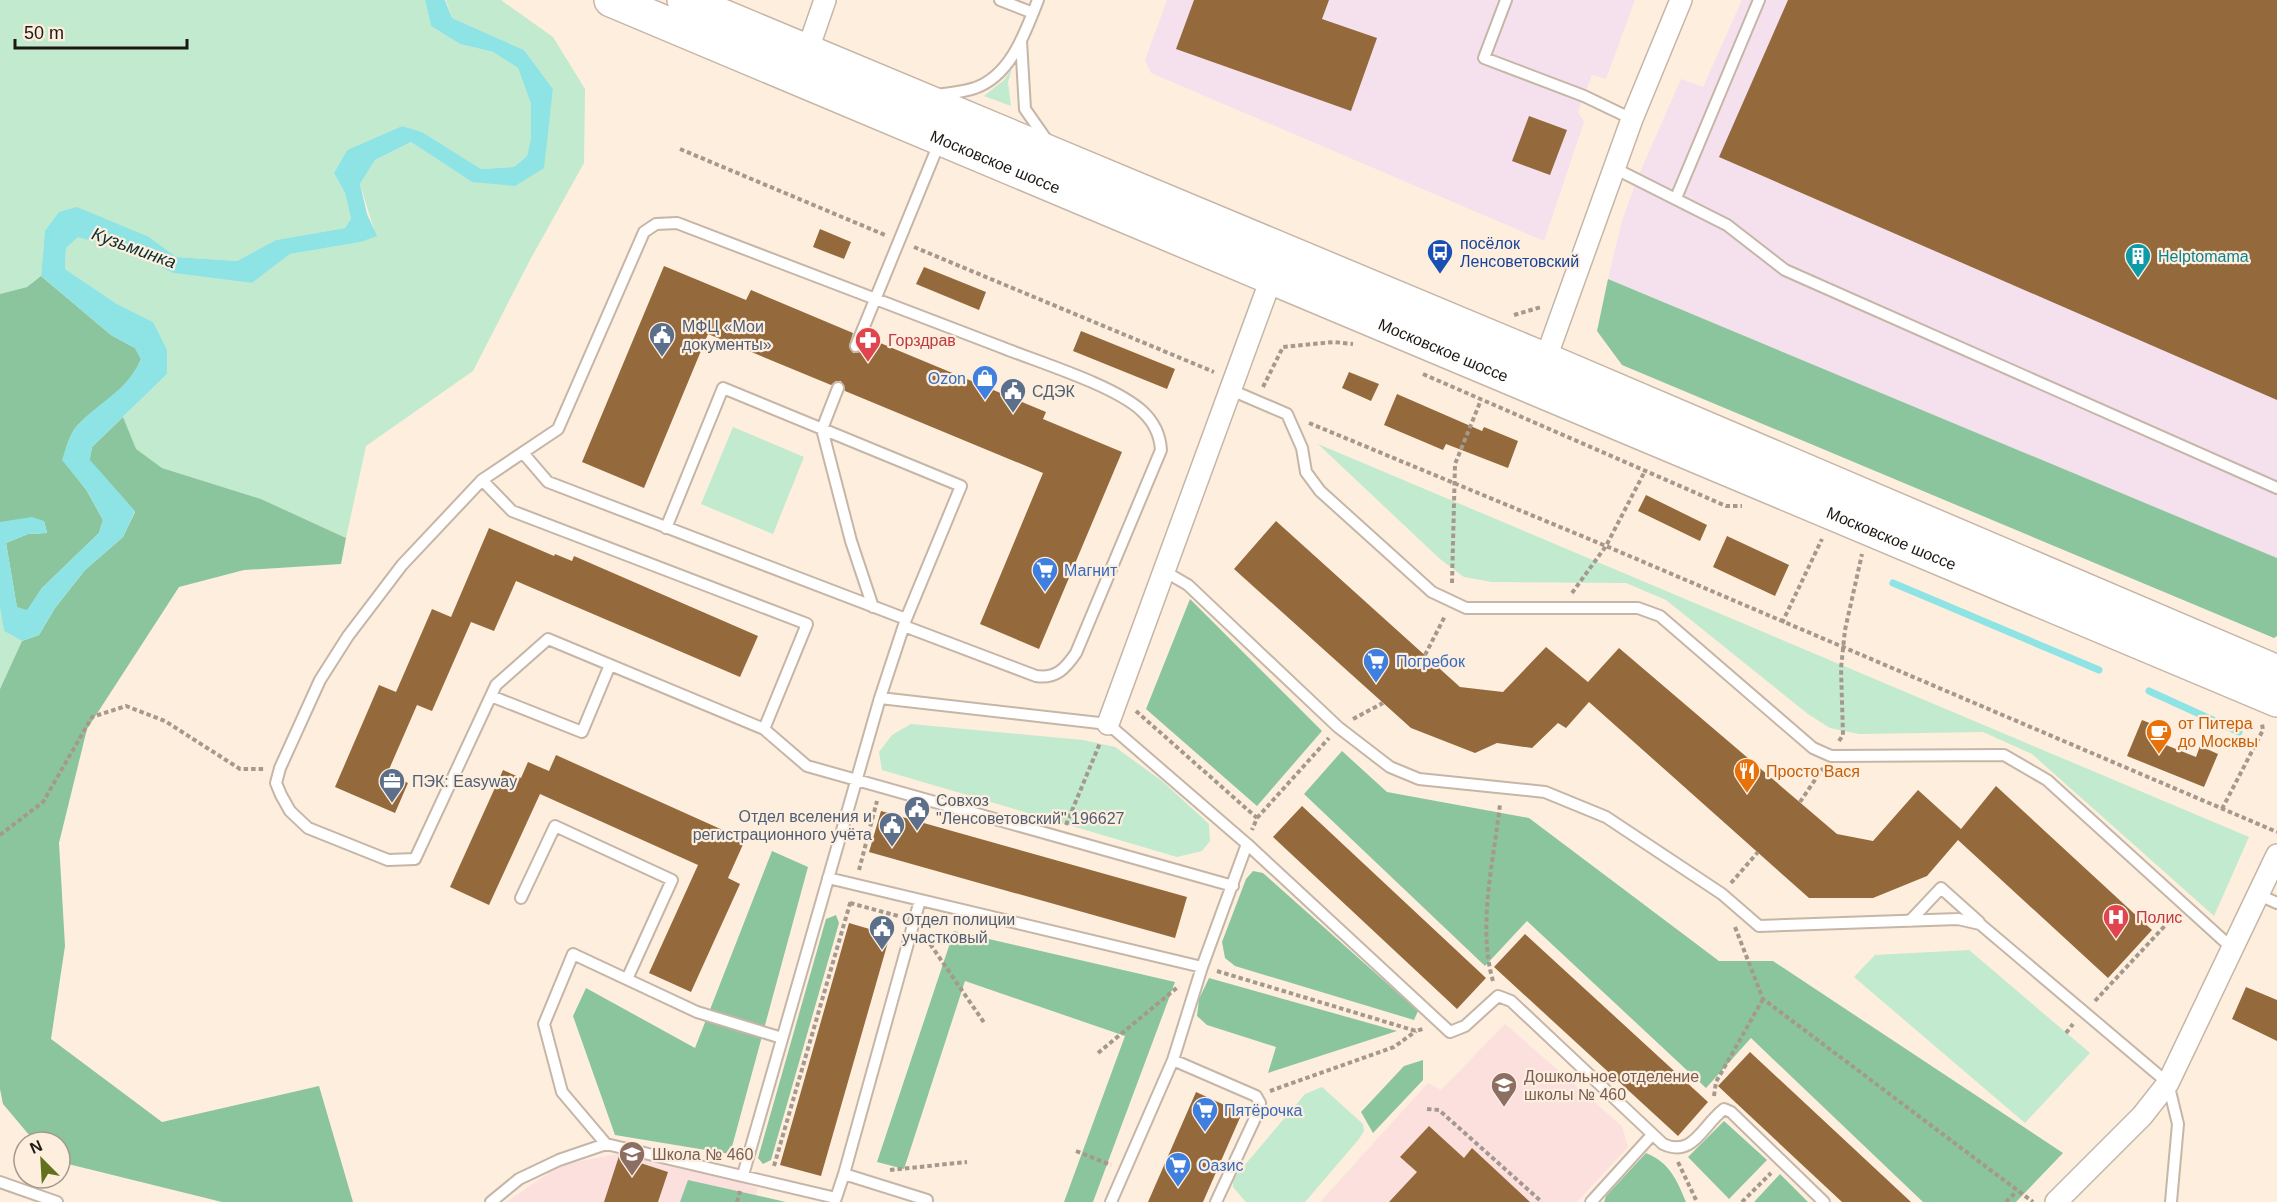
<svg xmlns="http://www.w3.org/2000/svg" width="2277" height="1202" viewBox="0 0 2277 1202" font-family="Arial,sans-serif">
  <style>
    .industrial { fill: #f5e0ee }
    .education { fill: #fbe0de }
    .green { fill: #c1eace }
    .forest { fill: #8ac59e }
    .water { fill: #8ee3e5 }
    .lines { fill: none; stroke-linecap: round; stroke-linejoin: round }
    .stream { stroke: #8ee3e5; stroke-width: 7 }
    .building { fill: #946a3c }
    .lane-casing { stroke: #c5b6a7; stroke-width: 14 }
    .street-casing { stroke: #c5b6a7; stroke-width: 24 }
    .highway-casing { stroke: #c5b6a7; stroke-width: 36 }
    .path { stroke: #a5998e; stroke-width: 4; stroke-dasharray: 4.5 3; stroke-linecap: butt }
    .lane { stroke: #fff; stroke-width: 10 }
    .street { stroke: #fff; stroke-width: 21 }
    .highway { stroke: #fff; stroke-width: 33 }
    .labels { text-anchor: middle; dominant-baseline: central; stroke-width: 4.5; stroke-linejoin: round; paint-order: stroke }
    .street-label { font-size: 16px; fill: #1d1813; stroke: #feeede }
    .transit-label { font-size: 16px; fill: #164399; stroke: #feeede; text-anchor: start }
    .culture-label { font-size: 16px; fill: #0d838f; stroke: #feeede; text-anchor: start }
    .service-label { font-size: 16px; fill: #4e5e75; stroke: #feeede; text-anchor: start }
    .health-label { font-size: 16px; fill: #be3a42; stroke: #feeede; text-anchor: start }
    .shop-label { font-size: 16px; fill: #366cbe; stroke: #feeede; text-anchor: start }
    .food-label { font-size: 16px; fill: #c56008; stroke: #feeede; text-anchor: start }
    .education-label { font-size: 16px; fill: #785e54; stroke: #feeede; text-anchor: start }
    .water-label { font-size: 18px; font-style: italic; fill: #073234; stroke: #feeede }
  </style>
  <rect width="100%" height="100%" fill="#feeede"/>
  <path class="industrial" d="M 1167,0 L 1635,0 L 1606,79 L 1592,75 L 1578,112 L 1584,122 L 1544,241 L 1151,73 L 1145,60 Z
    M 1742,0 L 2277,0 L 2277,558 L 1608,279 L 1622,221 L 1637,179 L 1681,79 L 1703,87 Z"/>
  <path class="education" d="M 1505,1024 L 1622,1126 L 1628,1147 L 1577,1202 L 1320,1202 L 1428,1083 L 1441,1090 Z
    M 638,1150 L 758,1188 L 754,1202 L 507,1202 L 560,1165 Z"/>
  <path class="green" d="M 0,0 L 425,0 L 431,26 L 460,44 L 493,52 L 518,68 L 531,104 L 531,138 L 527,156 L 514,167 L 481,169 L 422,132 L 402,126 L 347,150 L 334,173 L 345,193 L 351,220 L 345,228 L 276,240 L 237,261 L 175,257 L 149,237 L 45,231 L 41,276 L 27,287 L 0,294 Z
    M 446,0 L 501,0 L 553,37 L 585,89 L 584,163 L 530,260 L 473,371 L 366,446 L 346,538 L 261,499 L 162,468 L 135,449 L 123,417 L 167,374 L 153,322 L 117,304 L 65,269 L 66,248 L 78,236 L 133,253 L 173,273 L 252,283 L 290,254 L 361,242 L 376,236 L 360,184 L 375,160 L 411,142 L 472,182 L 543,168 L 553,89 L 524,50 L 452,18 Z
    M 1012,69 L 1008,82 L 1011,106 L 984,96 L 1004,80 Z
    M 733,427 L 804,457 L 773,534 L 701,504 Z
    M 1318,444 L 2249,837 L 2214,916 L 2032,754 L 1983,732 L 1859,734 L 1830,728 L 1808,714 L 1666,600 L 1626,583 L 1492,582 L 1464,577 L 1440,559 Z
    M 0,608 L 4,631 L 22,641 L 0,689 Z
    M 911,724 L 1083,740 L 1115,747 L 1162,781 L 1209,824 L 1210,841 L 1202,851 L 1177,857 L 882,770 L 879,752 L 892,735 Z
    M 1969,950 L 2090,1053 L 2025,1123 L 1854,977 L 1875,955 Z
    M 1322,1087 L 1363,1124 L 1364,1131 L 1359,1139 L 1305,1202 L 1246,1202 L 1233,1187 L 1233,1179 L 1305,1094 Z"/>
  <path class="forest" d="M 41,276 L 111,335 L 135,348 L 141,359 C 128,391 99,403 77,426 C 69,435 66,449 63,460 L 87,491 L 103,520 L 99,533 L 42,588 L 27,611 L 17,608 L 6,543 L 28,534 L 47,533 L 44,521 L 0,522 L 0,294 L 27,287 Z
    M 1608,279 L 2277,558 L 2277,636 L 2274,638 L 1622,365 L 1597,331 Z
    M 123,417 L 136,449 L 162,468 L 261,499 L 346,538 L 341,564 L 244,570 L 179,587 L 87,729 L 59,843 L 65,946 L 51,1039 L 162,1122 L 319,1086 L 353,1202 L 222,1202 L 60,1162 L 60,1142 L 35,1142 L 3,1104 L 0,1089 L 0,689 L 22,641 L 39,635 L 55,608 L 85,570 L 123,537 L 135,512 L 89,460 L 92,447 Z
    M 1190,599 L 1322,731 L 1257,806 L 1146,709 Z
    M 1342,751 L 1387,792 L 1529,818 L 1719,961 L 1773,961 L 2063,1153 L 2016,1202 L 1923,1202 L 1751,1038 L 1706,1088 L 1527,921 L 1485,966 L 1304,794 Z
    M 772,851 L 808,867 L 730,1154 L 615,1135 L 573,1016 L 586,988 L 695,1048 Z
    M 1253,871 L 1263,873 L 1418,1011 L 1414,1020 L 1235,966 L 1225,958 L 1222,942 L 1246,879 Z
    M 836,915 L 839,923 L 771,1160 L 763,1164 L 758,1158 L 826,919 Z
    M 954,931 L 1175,982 L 1093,1202 L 1064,1202 L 1125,1036 L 965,981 L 904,1169 L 877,1162 Z
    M 1209,978 L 1397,1031 L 1268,1073 L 1276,1047 L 1207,1025 L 1197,1016 L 1199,999 Z
    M 1423,1060 L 1423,1080 L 1373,1133 L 1361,1112 L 1404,1066 Z
    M 1724,1121 L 1767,1160 L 1729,1199 L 1688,1157 Z
    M 1646,1153 C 1670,1163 1677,1180 1686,1202 L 1604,1202 L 1606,1196 Z
    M 1780,1174 L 1808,1202 L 1754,1202 Z
    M 688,1180 L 786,1202 L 680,1202 Z"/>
  <path class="water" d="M 425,0 L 445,0 L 452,18 L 524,50 L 553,89 L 544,168 L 515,186 L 472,182 L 411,142 L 375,160 L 360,184 L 367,214 L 377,236 L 361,242 L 290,254 L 252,283 L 173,273 L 133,253 L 78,237 L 66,248 L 65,269 L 117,304 L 153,322 L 167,350 L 167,374 L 92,447 L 90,460 L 135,511 L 123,537 L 85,570 L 55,608 L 39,635 L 22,641 L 4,631 L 0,608 L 0,522 L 32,517 L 44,521 L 47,533 L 28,534 L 6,543 L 17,607 L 27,610 L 42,588 L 99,533 L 103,520 L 87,491 L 62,460 C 66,449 69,435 77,426 C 98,402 128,391 141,359 L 135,348 L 111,335 L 41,276 L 45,231 L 59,212 L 77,207 L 149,237 L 176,257 L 237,261 L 276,240 L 345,228 L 351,219 L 345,193 L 334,173 L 347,150 L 402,126 L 422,132 L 481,169 L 514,167 L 527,156 L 531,138 L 531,104 L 518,68 L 493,52 L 460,44 L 431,26 Z"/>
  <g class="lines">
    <path class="stream" d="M 1893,583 L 2099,670
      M 2149,691 L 2239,732"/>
  </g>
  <path class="building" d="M 1194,0 L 1329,0 L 1322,19 L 1377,38 L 1351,111 L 1176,49 Z
    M 1788,0 L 2277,0 L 2277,400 L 1719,157 Z
    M 1529,116 L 1567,130 L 1550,175 L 1512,161 Z
    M 820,229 L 851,242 L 844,259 L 813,247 Z
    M 664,266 L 746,300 L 751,290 L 853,333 L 849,346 L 853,353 L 861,352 L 867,339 L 873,340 L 1046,412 L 1043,419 L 1122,452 L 1039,649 L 980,624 L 1043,473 L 845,391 L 841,381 L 836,381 L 831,385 L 708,334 L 644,488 L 582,462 Z
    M 924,267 L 986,292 L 979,310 L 916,284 Z
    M 1081,331 L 1175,369 L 1167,389 L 1073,351 Z
    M 1349,372 L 1379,384 L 1371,401 L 1342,388 Z
    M 1397,394 L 1482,431 L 1484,427 L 1518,441 L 1508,468 L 1446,444 L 1443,450 L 1384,425 Z
    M 1646,495 L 1707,525 L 1700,541 L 1638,511 Z
    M 1276,521 L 1460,687 L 1503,692 L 1546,647 L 1588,682 L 1619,648 L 1837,834 L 1873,841 L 1918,790 L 1961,829 L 1996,786 L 2152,930 L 2108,978 L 1958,840 L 1927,876 L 1873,898 L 1809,898 L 1589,702 L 1566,728 L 1558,723 L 1532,748 L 1497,743 L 1475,753 L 1411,728 L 1234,569 Z
    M 489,528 L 554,556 L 555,554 L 572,561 L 574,556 L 758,636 L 740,677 L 516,581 L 494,631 L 471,622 L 432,711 L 417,705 L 387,774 L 408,783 L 395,813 L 335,787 L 379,685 L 396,692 L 432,609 L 451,617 Z
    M 1727,536 L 1789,565 L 1775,596 L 1713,567 Z
    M 2142,720 L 2162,728 L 2156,741 L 2196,757 L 2200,746 L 2218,754 L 2204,787 L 2127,756 Z
    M 556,755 L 745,840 L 728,878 L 740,884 L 691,992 L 649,973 L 698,865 L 540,794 L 489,905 L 450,887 L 503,770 L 521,778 L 528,762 L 549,771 Z
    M 1302,806 L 1486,978 L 1457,1009 L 1273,837 Z
    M 881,811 L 1187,897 L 1175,938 L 869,852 Z
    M 849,923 L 890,935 L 821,1176 L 780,1165 Z
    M 1525,934 L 1708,1102 L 1678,1136 L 1494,967 Z
    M 2246,987 L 2277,1000 L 2277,1041 L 2232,1019 Z
    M 1750,1052 L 1911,1202 L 1842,1202 L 1718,1086 Z
    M 1196,1092 L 1242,1113 L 1203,1202 L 1148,1202 Z
    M 1429,1126 L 1464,1158 L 1472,1148 L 1530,1202 L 1389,1202 L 1417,1172 L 1400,1157 Z
    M 619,1156 L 668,1172 L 658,1202 L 604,1202 Z"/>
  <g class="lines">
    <g class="lane-casing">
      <path id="lane" d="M 1000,0 L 1033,13
        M 1506,0 L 1484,58 L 1584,96 L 1632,119
        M 1021,41 L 1025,109 L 1048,142
        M 938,95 C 950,93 963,92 975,88 C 1011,75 1025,33 1038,0
        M 1614,168 L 1727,225 L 1785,270 L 2277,488
        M 1676,198 L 1759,0
        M 856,346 L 940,141
        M 838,388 L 822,429 L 851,541 L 873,607
        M 1231,390 L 1287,414 L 1302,448 L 1306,472 L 1320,491 L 1432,592 L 1466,608 L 1638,608 L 1660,616 L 1813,748 L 1831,756 L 2004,755 L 2047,780 L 2233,949
        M 523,453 L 548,482 L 906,619
        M 482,480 L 512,511 L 807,624 L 764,729 L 807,766 L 1233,886
        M 666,528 L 723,388 L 961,486 L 906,619 L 880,698 L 743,1175
        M 1164,571 L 1188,585 L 1338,727 L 1390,767 L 1419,779 L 1545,792 L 1606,817 L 1722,894 L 1759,926 L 1958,919 L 1980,924 L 2168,1083 L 2178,1124 L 2171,1202
        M 491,696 L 582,732 L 610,665
        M 880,698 L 1108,724 L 1247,844 L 1450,1032 L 1465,1026 L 1498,996 L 1511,1001 L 1663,1144 C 1693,1158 1702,1126 1724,1109 L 1731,1112 L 1824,1202
        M 764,729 L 548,639 L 496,685 L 415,859 L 388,860 L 308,828 L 290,811 L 281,795 L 276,783 L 280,768 L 320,680 L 348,636 L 402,565 L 482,480 L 558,429 L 644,232 L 656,224 L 677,223 C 785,265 893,306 1001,347 C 1038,362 1114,385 1142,411 C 1154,422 1160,434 1161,450 L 1076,653 C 1065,669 1056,679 1036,676 L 904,626
        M 828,878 L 1202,967
        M 2259,895 L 2277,903
        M 521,898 L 555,826 L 672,880 L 627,979
        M 1910,921 L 1941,888 L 1979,922
        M 1173,1060 L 1256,1096 L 1260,1103 L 1257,1114 L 1216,1202
        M 606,1144 L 562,1092 L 544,1024 L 573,954 L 697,1012 L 782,1038
        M 844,1174 L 920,900
        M 0,1182 L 57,1202
        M 491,1202 L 519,1179 L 559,1160 L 606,1144 L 836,1198 L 844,1174 L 927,1200 L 926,1202
        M 1111,1202 L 1173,1060 L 1202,967 L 1247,844
        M 1591,1202 L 1652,1135"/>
    </g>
    <g class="street-casing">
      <path id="street" d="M 807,52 L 825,0
        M 1542,369 L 1632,119 L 1681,0
        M 1108,724 L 1275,268
        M 2056,1202 L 2142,1116 L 2168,1083 L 2277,855"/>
    </g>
    <g class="highway-casing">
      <g id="highway">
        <path id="s1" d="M 611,0 L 2277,700"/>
        <path d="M 684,0 L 1546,360 L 2277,672"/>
      </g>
    </g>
    <path class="path" d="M 680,149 L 885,235
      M 914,247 L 1214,372
      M 1514,315 L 1541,307
      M 1423,374 L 1726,506 L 1742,506
      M 1263,387 L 1283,347 L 1334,342 L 1353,344
      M 1309,423 L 1606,546 L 2277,832
      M 1452,583 L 1455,464 L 1481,400
      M 1572,593 L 1606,546 L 1645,471
      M 1782,623 L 1822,539
      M 1425,655 L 1445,616
      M 1136,711 L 1257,818 L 1252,830
      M 1353,719 L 1383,703
      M 1839,741 L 1843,735 L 1841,668 L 1845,630 L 1862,554
      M 1800,802 L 1823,768
      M 2222,809 L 2263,730 L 2262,724
      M 1257,818 L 1329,738
      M 1066,825 L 1100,743
      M 0,835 L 43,802 L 92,717 L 126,706 L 165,721 L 240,769 L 264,769
      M 859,870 L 877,801
      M 1731,883 L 1758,852
      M 850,903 L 898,916
      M 1735,927 L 1763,999 L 2033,1202
      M 926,938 L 985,1024
      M 1217,971 L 1416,1031 L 1423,1029
      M 1493,981 C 1477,927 1494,859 1500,804
      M 2095,1001 L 2173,917
      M 2066,1033 L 2073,1024
      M 1098,1053 L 1179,986
      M 1270,1091 L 1394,1047 L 1416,1031
      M 1714,1096 L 1716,1082 L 1763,999
      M 1427,1109 L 1439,1110 L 1542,1202
      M 1076,1151 L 1111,1165
      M 1678,1162 L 1697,1202
      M 774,1166 L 851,900
      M 890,1170 L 967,1162
      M 737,1202 L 740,1191
      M 1742,1202 L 1771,1173
      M 2006,1202 L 2017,1191"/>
    <use href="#lane" class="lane"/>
    <use href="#street" class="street"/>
    <use href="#highway" class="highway"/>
  </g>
  <defs>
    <g id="bus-pin" transform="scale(1.35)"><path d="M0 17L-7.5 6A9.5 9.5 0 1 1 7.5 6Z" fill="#1a4fb4" stroke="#feeede"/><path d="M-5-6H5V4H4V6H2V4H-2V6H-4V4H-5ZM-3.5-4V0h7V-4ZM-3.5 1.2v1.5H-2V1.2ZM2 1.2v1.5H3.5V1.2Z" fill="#fff"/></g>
    <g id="building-pin" transform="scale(1.35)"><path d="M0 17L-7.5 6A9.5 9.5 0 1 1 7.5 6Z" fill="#0f9aa8" stroke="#feeede"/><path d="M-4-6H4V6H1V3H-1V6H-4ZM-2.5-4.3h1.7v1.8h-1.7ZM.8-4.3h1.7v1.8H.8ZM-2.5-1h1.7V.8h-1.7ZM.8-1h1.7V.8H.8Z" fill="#fff"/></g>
    <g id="civic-pin" transform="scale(1.35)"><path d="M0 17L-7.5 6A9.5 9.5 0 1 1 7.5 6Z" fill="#5c6f8a" stroke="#feeede"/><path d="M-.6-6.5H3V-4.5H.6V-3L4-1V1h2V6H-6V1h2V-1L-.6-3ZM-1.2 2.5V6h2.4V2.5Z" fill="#fff"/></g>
    <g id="pharmacy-pin" transform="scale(1.35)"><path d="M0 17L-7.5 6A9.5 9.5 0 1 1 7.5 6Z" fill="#e0444e" stroke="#feeede"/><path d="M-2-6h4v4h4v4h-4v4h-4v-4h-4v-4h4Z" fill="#fff"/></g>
    <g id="shop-pin" transform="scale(1.35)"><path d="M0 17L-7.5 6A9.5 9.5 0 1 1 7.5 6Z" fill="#3f7fe0" stroke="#feeede"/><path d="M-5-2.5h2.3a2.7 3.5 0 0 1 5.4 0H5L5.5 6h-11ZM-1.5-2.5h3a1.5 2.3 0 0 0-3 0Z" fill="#fff"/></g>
    <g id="supermarket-pin" transform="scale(1.35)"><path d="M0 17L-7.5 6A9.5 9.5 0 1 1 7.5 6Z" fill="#3f7fe0" stroke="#feeede"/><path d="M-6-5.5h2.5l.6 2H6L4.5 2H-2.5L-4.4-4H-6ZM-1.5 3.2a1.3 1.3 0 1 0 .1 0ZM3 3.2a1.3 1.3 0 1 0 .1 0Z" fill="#fff"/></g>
    <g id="cafe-pin" transform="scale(1.35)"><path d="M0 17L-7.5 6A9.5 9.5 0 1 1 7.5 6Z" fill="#e8710a" stroke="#feeede"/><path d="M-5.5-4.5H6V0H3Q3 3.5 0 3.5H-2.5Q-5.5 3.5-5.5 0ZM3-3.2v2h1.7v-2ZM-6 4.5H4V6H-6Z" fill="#fff"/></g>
    <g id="restaurant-pin" transform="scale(1.35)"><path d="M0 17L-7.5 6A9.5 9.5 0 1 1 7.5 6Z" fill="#e8710a" stroke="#feeede"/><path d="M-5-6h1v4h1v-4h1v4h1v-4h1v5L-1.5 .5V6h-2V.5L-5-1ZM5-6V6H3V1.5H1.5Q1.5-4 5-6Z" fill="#fff"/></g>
    <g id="office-pin" transform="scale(1.35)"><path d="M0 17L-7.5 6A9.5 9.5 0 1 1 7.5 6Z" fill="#5c6f8a" stroke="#feeede"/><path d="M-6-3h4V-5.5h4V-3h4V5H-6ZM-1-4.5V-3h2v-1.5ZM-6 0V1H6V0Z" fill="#fff"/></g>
    <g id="hospital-pin" transform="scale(1.35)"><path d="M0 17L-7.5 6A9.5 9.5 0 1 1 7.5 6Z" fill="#e0444e" stroke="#feeede"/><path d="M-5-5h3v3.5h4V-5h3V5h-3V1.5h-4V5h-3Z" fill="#fff"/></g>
    <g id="school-pin" transform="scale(1.35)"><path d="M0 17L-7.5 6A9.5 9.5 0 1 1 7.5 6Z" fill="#8d6e63" stroke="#feeede"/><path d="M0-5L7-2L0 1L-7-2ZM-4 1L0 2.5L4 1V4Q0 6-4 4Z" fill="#fff"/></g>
  </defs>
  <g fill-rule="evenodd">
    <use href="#bus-pin" x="1440" y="252"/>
    <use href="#building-pin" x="2138" y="256"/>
    <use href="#civic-pin" x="662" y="335"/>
    <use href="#pharmacy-pin" x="868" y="340"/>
    <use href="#shop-pin" x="985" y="378"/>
    <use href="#civic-pin" x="1013" y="391"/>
    <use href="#supermarket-pin" x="1045" y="570"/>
    <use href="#supermarket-pin" x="1376" y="661"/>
    <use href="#cafe-pin" x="2159" y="732"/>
    <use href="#restaurant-pin" x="1747" y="771"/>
    <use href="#office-pin" x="392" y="781"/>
    <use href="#civic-pin" x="917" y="809"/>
    <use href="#civic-pin" x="892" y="825"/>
    <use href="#hospital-pin" x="2116" y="917"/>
    <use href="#civic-pin" x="882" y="928"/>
    <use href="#school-pin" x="1504" y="1085"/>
    <use href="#supermarket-pin" x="1205" y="1110"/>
    <use href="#school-pin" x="632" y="1154"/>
    <use href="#supermarket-pin" x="1178" y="1165"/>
  </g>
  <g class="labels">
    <g class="street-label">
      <text stroke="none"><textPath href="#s1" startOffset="417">Московское шоссе</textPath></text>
      <text stroke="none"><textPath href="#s1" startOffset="903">Московское шоссе</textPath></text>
      <text stroke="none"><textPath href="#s1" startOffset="1389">Московское шоссе</textPath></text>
    </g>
    <g class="transit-label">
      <text x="1460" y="243">посёлок<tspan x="1460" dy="18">Ленсоветовский</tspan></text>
    </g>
    <g class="culture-label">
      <text x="2158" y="256">Helptomama</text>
    </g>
    <g class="service-label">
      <text x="682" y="326">МФЦ «Мои<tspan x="682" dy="18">документы»</tspan></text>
      <text x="1032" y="391">СДЭК</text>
      <text x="412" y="781">ПЭК: Easyway</text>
      <text x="936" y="800">Совхоз<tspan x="936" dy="18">"Ленсоветовский" 196627</tspan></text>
      <text x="872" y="816" text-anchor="end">Отдел вселения и<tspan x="872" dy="18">регистрационного учёта</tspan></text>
      <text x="902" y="919">Отдел полиции<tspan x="902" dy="18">участковый</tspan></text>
    </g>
    <g class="health-label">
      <text x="888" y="340">Горздрав</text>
      <text x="2136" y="917">Полис</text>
    </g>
    <g class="shop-label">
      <text x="966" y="378" text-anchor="end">Ozon</text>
      <text x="1064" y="570">Магнит</text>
      <text x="1396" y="661">Погребок</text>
      <text x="1224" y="1110">Пятёрочка</text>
      <text x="1198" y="1165">Оазис</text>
    </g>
    <g class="food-label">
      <text x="2178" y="723">от Питера<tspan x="2178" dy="18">до Москвы</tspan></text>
      <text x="1766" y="771">Просто Вася</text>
    </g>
    <g class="education-label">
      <text x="1524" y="1076">Дошкольное отделение<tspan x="1524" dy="18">школы № 460</tspan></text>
      <text x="652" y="1154">Школа № 460</text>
    </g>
    <g class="water-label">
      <text transform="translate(134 248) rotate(20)">Кузьминка</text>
    </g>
  </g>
  <g transform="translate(42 1160) rotate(336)"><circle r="28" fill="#feeede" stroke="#a4988d" stroke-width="1.5"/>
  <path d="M0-4.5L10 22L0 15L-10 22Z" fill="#61711d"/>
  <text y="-9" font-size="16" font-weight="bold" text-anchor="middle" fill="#1d1813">N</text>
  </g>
  <path d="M15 39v9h172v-9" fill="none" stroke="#1d1813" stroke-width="3"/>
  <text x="24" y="39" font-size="18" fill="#1d1813" stroke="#feeede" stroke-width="4.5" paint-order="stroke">50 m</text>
</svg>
